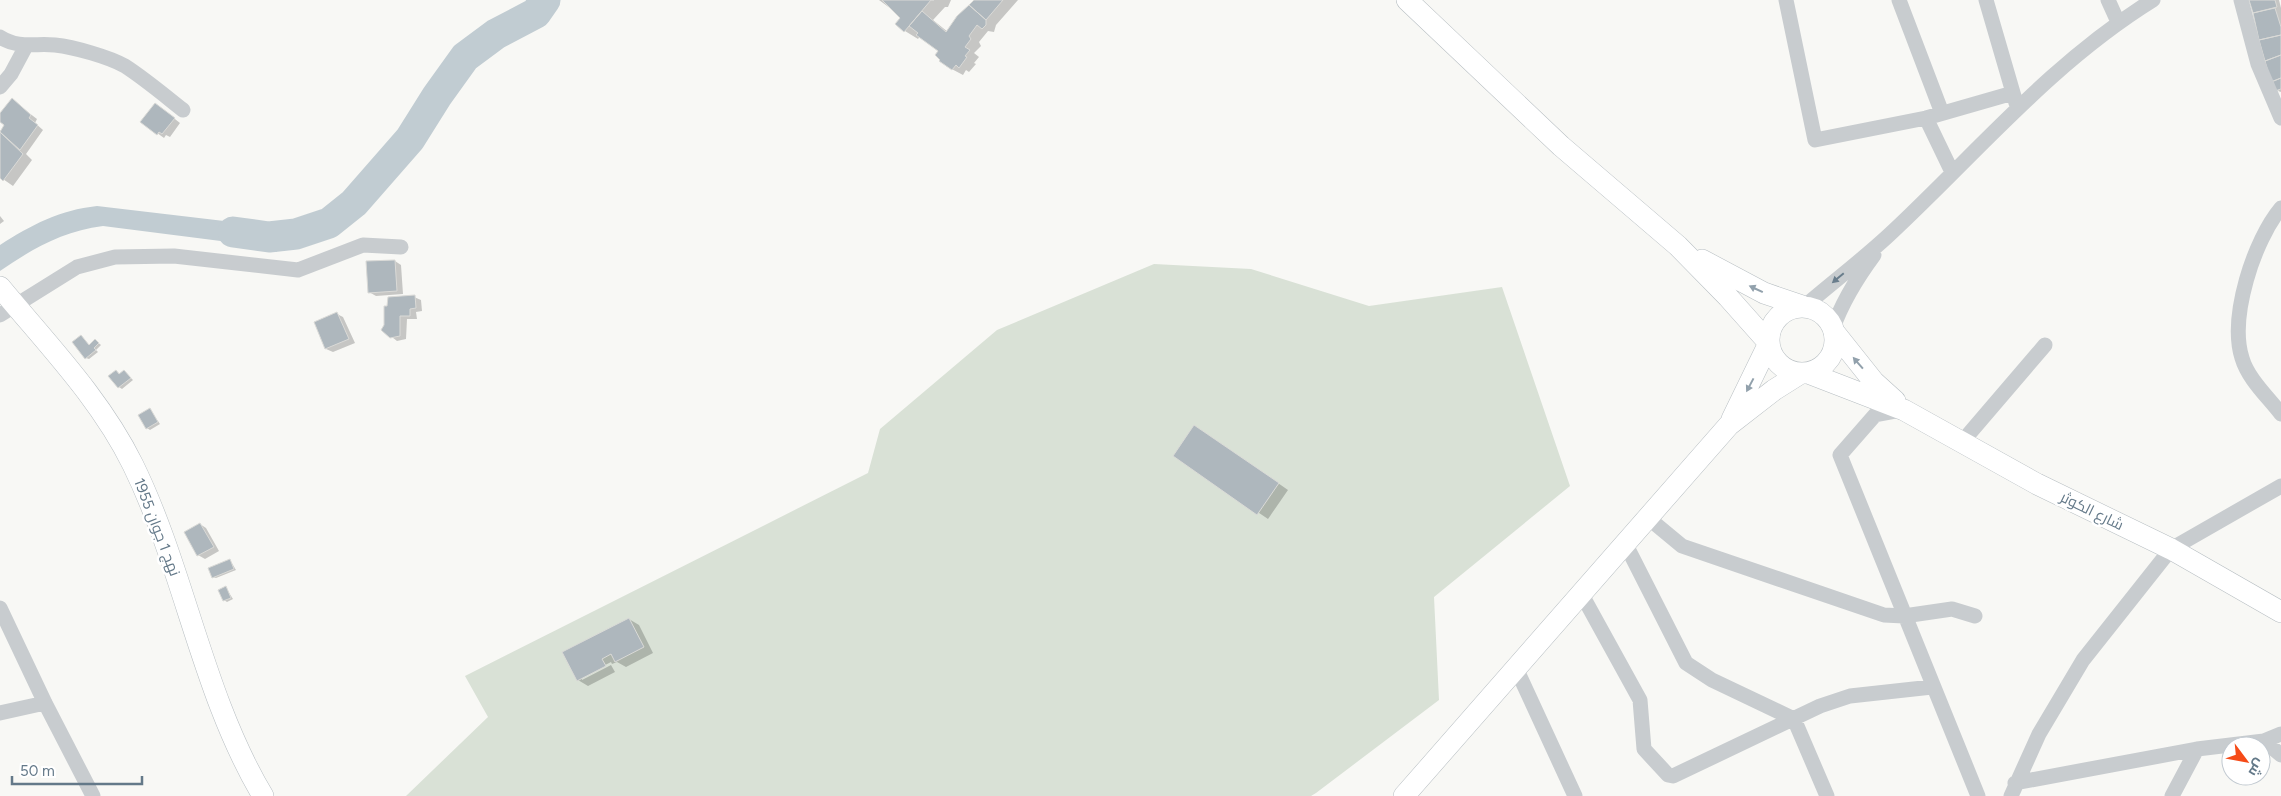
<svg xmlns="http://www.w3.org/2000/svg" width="2281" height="796" viewBox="0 0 2281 796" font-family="Figtree,Cairo,sans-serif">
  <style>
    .green { fill: #d9e1d6 }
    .water { fill: #c1ccd2 }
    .shadow { fill: #0003 }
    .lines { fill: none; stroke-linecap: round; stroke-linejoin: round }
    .river { stroke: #c1ccd2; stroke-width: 31 }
    .building { fill: #aeb7bd; stroke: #dadad7 }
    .secondary-casing { stroke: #b7bec2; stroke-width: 22 }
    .minor { stroke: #c8cccf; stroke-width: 15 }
    .secondary { stroke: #fff; stroke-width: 21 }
    .oneway { fill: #697d8c }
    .oneway2 { fill: #92a1ac }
    .labels { text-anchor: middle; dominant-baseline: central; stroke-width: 5; stroke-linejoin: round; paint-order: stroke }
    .street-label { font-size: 15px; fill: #647989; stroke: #fff }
  </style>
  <rect width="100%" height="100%" fill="#f8f8f5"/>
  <path class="green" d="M 1154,264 L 1251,269 L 1369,306 L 1502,287 L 1570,486 L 1434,597 L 1439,700 L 1316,793 L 1311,796 L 406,796 L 488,717 L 465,676 L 868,473 L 880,429 L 997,330 Z"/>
  <path class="water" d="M 97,206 L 267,226 L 276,222 L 277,252 L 267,247 L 103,226 C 63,231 32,249 0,271 L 0,245 C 31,225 60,210 97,206 Z"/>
  <path class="shadow" d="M 879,0 L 951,0 L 948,7 L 945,7 L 933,20 L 948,32 L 975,0 L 1018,0 L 996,25 L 994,32 L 988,31 L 979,42 L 981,46 L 974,53 L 979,57 L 974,63 L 976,64 L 969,72 L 966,70 L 963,75 L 946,66 L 940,51 L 920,36 L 918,39 L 905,31 L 902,17 Z
    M 2250,0 L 2279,0 L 2281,8 L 2281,92 L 2278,91 L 2280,88 L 2272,81 Z
    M 12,100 L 37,119 L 35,123 L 43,130 L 26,154 L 32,160 L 13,186 L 0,177 L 0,131 L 5,125 L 0,120 L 0,115 Z
    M 161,108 L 180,123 L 170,137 L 166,135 L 164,138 L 142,122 Z
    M 0,216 L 4,221 L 0,224 Z
    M 395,261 L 401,265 L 403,294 L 376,296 L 369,292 Z
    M 414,297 L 421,300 L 422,311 L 416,312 L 417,319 L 407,319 L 406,339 L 397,341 L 383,330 Z
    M 337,314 L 343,317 L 355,343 L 333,352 L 326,349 L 315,323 Z
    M 81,337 L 90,346 L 96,341 L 101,345 L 96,350 L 98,352 L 89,359 L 86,358 Z
    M 116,371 L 120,374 L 124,371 L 133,380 L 122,389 L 119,387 Z
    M 150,410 L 160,424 L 150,430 L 147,428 Z
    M 1195,426 L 1288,490 L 1268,519 L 1175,456 Z
    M 200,524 L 206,528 L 219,551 L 205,559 L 198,555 L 185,533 Z
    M 230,560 L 236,570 L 216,578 L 213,577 Z
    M 226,588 L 233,599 L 227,602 L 224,600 Z
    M 629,619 L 639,625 L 653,653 L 626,667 L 617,662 L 612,664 L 611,662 L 582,677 L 582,680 L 611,665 L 615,672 L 588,686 L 578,680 Z"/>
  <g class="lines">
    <path class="river" d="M 233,232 L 269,237 L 296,234 L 329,223 L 354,203 L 410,139 L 437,96 L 465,57 L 496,34 L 536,13 L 545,0"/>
  </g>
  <path class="building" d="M 882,0 L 934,0 L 931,0 L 904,32 L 895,24 L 900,18 Z
    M 974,0 L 1003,0 L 986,20 L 969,5 Z
    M 2249,0 L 2275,0 L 2277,7 L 2253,13 Z
    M 969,5 L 986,20 L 986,25 L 982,29 L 977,25 L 969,36 L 971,39 L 965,47 L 970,50 L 965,56 L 967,57 L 959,68 L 956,65 L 952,70 L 939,61 L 940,60 L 935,55 L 938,51 L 916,35 L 918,33 L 909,26 L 922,11 L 946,32 L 957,16 Z
    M 2275,8 L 2281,27 L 2281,35 L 2259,40 L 2253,13 Z
    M 2281,35 L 2281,55 L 2265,61 L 2259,40 Z
    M 2281,55 L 2281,78 L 2271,82 L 2265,61 Z
    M 2281,78 L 2281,89 L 2275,91 L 2271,82 Z
    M 12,98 L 31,115 L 29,118 L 38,125 L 20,150 L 0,132 L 4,125 L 0,122 L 0,113 Z
    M 155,103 L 175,118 L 162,134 L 159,132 L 157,135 L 140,122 Z
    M 0,132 L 23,154 L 3,181 L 0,178 Z
    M 395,260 L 397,291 L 368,293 L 366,261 Z
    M 415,295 L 416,308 L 410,309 L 410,316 L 400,316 L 400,336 L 390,338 L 381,330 L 384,325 L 384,306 L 387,306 L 388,297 Z
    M 337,312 L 349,339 L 325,349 L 314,322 Z
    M 81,335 L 89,345 L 95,339 L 99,343 L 94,348 L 96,350 L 85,359 L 72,342 Z
    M 116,370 L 119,374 L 124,370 L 131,378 L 118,388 L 108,376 Z
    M 150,408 L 158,422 L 146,429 L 138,415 Z
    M 1194,425 L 1279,483 L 1257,515 L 1173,456 Z
    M 200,523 L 214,547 L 197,556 L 184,532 Z
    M 230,559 L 234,569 L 212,578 L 208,568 Z
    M 226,586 L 231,598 L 223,601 L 218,590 Z
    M 629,618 L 644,647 L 615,662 L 611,654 L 602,659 L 606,666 L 577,681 L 562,652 Z"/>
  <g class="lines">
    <g class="secondary-casing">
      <path id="secondary" d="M 1407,0 L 1561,146 L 1678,246 L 1728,297 L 1768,342
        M 1702,260 L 1764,293 L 1802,306
        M 0,287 C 47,344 100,398 133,465 C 185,571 202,694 263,796
        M1769 340a33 33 0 1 1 66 0a33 33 0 1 1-66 0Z
        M 1835,333 L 1874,382 L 1895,401
        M 1808,373 L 1904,410 L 2037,484 L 2171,549 L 2281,612
        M 1732,419 L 1768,345
        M 1404,796 L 1729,425 L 1774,390 L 1801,373"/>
    </g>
    <path class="minor" d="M 1786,0 L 1815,140 L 1926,118 L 2013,93
      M 1899,0 L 1942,113
      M 1986,0 L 2016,103
      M 2108,0 L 2118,22
      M 2241,0 L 2258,64 L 2281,118
      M 0,37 C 19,49 35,43 55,45 C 74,47 109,57 125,66 C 145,79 164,95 183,110
      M 0,87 L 11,74 L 26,46
      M 1926,118 L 1952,172
      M 2281,208 C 2254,240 2229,317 2242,358 C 2248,379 2268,397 2281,414
      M 1805,306 C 1833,282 1862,260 1889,235 C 1977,153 2050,64 2153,0
      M 0,315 L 77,267 L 115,257 L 174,256 L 298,270 L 363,245 L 401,247
      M 1833,328 C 1843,300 1857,278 1874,255
      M 1902,410 L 1875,415 L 1840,455 L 1978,796
      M 1962,442 L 2045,345
      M 1647,517 L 1682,546 L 1884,615 L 1904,616 L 1952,609 L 1975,616
      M 1625,543 L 1686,663 L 1712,680 L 1794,719 L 1827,796
      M 1581,593 L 1640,700 L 1644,749 L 1668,775 L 1673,776 L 1820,706 L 1850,696 L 1932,687
      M 0,608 L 45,703 L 93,796
      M 1516,668 L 1575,796
      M 0,713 L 45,703
      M 2264,741 L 2281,755
      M 2015,783 L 2197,749 L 2264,741 L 2281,734
      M 2011,796 L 2039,734 L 2083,660 L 2171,549 L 2281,486
      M 2172,796 L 2197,749"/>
    <use href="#secondary" class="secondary"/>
  </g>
  <defs><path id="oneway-solid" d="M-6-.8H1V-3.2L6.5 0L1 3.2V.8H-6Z" transform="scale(1.25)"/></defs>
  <use class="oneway" href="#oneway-solid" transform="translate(1838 278) rotate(140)"/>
  <g class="oneway2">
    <use href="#oneway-solid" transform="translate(1756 289) rotate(-155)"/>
    <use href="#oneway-solid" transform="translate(1858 363) rotate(-131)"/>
    <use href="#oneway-solid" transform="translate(1750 385) rotate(118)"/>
  </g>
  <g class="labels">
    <g class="street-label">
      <text transform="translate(2092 511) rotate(26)">شارع الكوثر</text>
      <text transform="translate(157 527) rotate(69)">نهج 1 جوان 1955</text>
    </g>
  </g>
  <g transform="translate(2246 761) rotate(122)"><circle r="24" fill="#ffffff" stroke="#c1c9d0"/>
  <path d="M0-4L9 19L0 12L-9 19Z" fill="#f54b18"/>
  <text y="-8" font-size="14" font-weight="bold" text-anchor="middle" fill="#647989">ش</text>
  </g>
  <path d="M12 776v8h130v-8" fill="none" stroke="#647989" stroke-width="2.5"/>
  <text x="20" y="776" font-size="15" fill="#647989" stroke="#ffffff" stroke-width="4" paint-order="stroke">50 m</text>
</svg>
